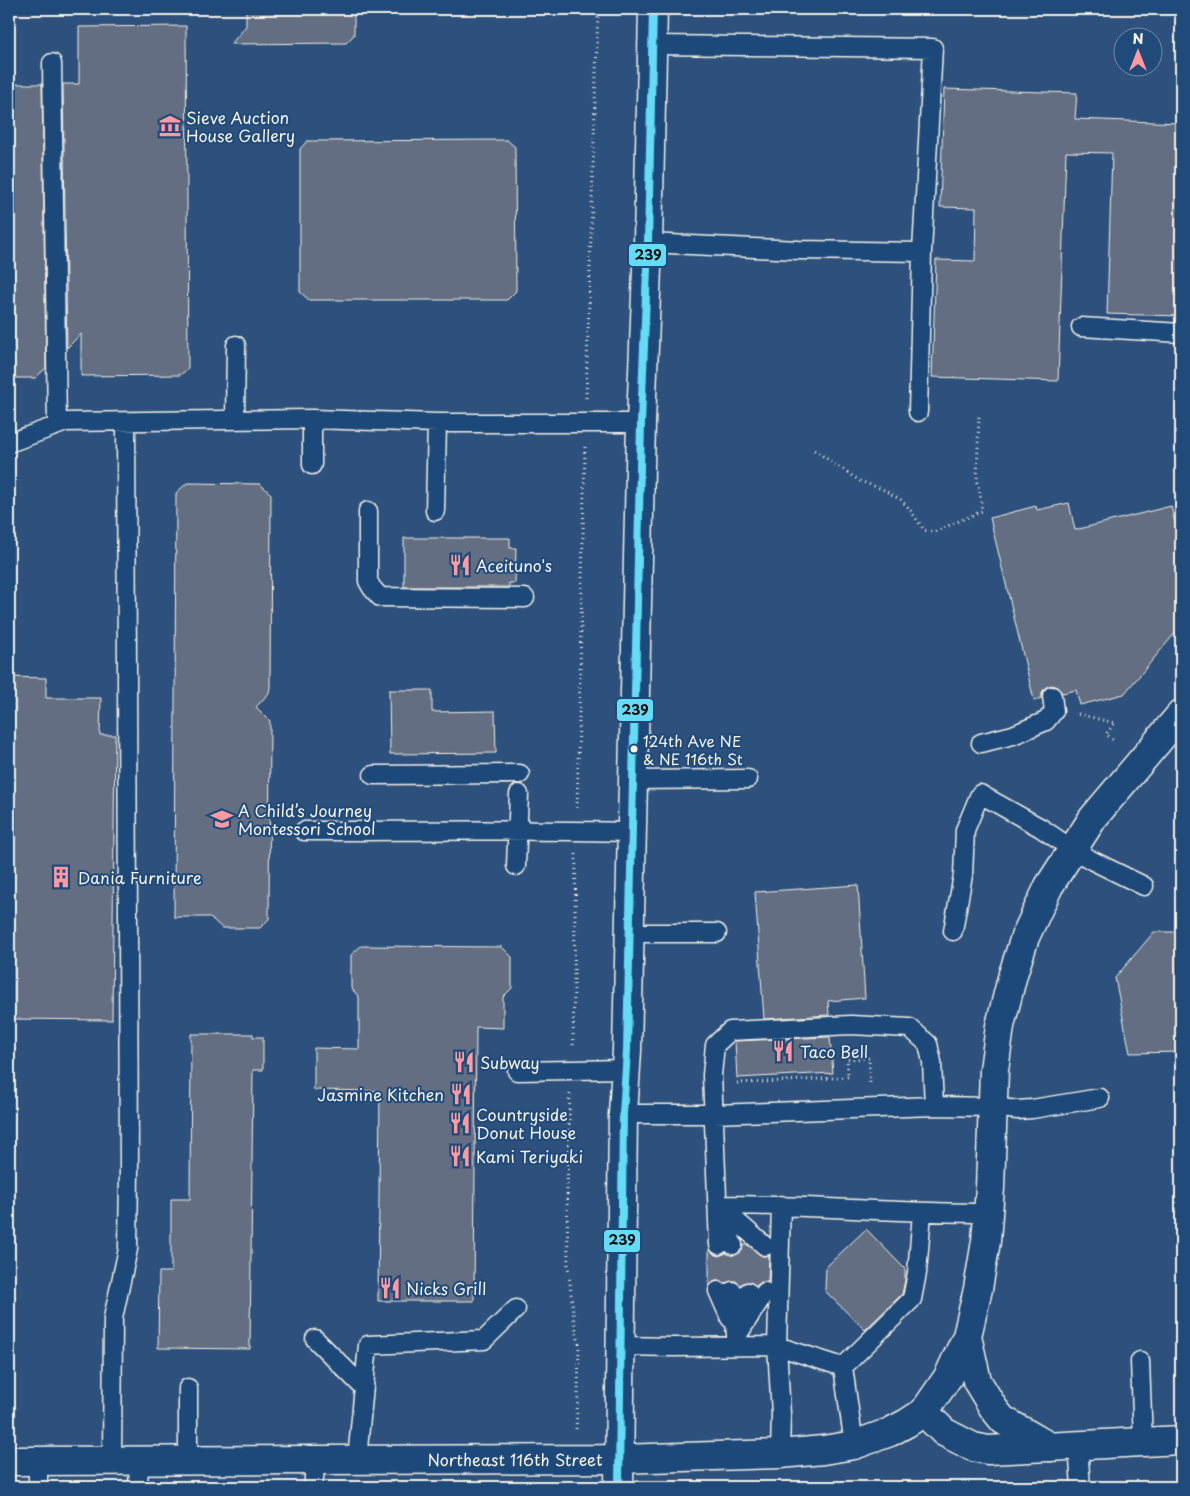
<svg xmlns="http://www.w3.org/2000/svg" width="1190" height="1496" viewBox="0 0 1190 1496" font-family="'Playpen Sans',sans-serif">
  <style>
    .building { fill: #646e83; stroke: #f4f1e8 }
    .lines { fill: none; stroke-linecap: round; stroke-linejoin: round }
    .service-casing { stroke: #f4f1e8; stroke-width: 21 }
    .minor-casing { stroke: #f4f1e8; stroke-width: 31 }
    .tertiary-casing { stroke: #f4f1e8; stroke-width: 31 }
    .secondary-casing { stroke: #f4f1e8; stroke-width: 31 }
    .path { stroke: #f4f1e8; stroke-width: 3; stroke-dasharray: 1 4; stroke-linecap: butt }
    .service { stroke: #1f4a7a; stroke-width: 18 }
    .minor { stroke: #1f4a7a; stroke-width: 28 }
    .tertiary { stroke: #1f4a7a; stroke-width: 28 }
    .secondary { stroke: #1f4a7a; stroke-width: 28 }
    .bus-1-casing { stroke: #1f4a7a; stroke-width: 11 }
    .bus-1 { stroke: #66dbf5; stroke-width: 8 }
    .bus-dot { fill: #f4f1e8; stroke: #1f4a7a; stroke-width: 2 }
    .labels { text-anchor: middle; dominant-baseline: central; stroke-width: 4; stroke-linejoin: round; paint-order: stroke }
    .bus-label { font-size: 15px; fill: #f4f1e8; stroke: #1f4a7a; text-anchor: start }
    .poi-label { font-size: 16px; fill: #f4f1e8; stroke: #1f4a7a; text-anchor: start }
    .street-label { font-size: 16px; fill: #f4f1e8; stroke: #1f4a7a }
    .line-badge { stroke: #1f4a7a; stroke-width: 2 }
    .pale-badge-label { font-size: 14px; text-anchor: middle; font-weight: bold; fill: #111 }
  </style>
  <rect width="100%" height="100%" fill="#2d517c"/>
  <filter id="ink" filterUnits="userSpaceOnUse"><feTurbulence type="fractalNoise" baseFrequency=".02" numOctaves="2"/><feDisplacementMap in="SourceGraphic" scale="10" xChannelSelector="R" yChannelSelector="G"/><feConvolveMatrix kernelMatrix="1 2 1 2 8 2 1 2 1" color-interpolation-filters="sRGB"/></filter>
  <g filter="url(#ink)">
    <path class="building" d="M 246,9 L 354,9 L 354,35 L 346,43 L 231,44 L 246,26 Z
      M 186,26 L 188,369 L 180,375 L 81,376 L 81,334 L 67,348 L 63,84 L 79,84 L 79,27 Z
      M 9,84 L 42,84 L 46,368 L 35,378 L 9,378 Z
      M 944,89 L 1077,93 L 1075,119 L 1181,123 L 1181,316 L 1107,314 L 1112,153 L 1066,152 L 1058,381 L 932,377 L 936,260 L 975,261 L 976,208 L 940,207 Z
      M 507,140 L 515,147 L 516,291 L 507,300 L 309,300 L 300,292 L 300,149 L 307,141 Z
      M 187,483 L 260,484 L 271,494 L 270,687 L 269,693 L 256,707 L 270,721 L 269,919 L 260,928 L 222,928 L 210,917 L 174,917 L 176,493 Z
      M 1069,503 L 1075,530 L 1171,506 L 1181,549 L 1181,626 L 1124,694 L 1080,705 L 1076,690 L 1062,693 L 1056,686 L 1051,685 L 1046,687 L 1042,692 L 1042,698 L 1034,700 L 990,518 L 1036,506 L 1037,510 Z
      M 404,538 L 510,538 L 510,548 L 516,548 L 515,583 L 509,583 L 509,587 L 404,587 Z
      M 9,677 L 46,678 L 46,698 L 101,698 L 100,735 L 115,735 L 112,1020 L 9,1019 Z
      M 389,690 L 432,690 L 432,712 L 495,711 L 496,753 L 390,754 Z
      M 858,885 L 865,998 L 828,1001 L 829,1015 L 764,1019 L 755,892 Z
      M 1154,932 L 1181,932 L 1181,1052 L 1130,1053 L 1115,978 Z
      M 361,946 L 502,947 L 512,957 L 512,988 L 503,997 L 503,1028 L 476,1027 L 474,1301 L 378,1301 L 380,1091 L 314,1090 L 314,1048 L 359,1049 L 359,997 L 351,988 L 351,955 Z
      M 191,1034 L 253,1034 L 253,1037 L 263,1037 L 263,1070 L 253,1070 L 250,1349 L 158,1348 L 159,1272 L 171,1272 L 171,1199 L 190,1199 Z
      M 830,1037 L 833,1073 L 737,1078 L 735,1041 Z
      M 866,1229 L 905,1269 L 905,1280 L 902,1294 L 865,1330 L 825,1291 L 826,1267 Z
      M 743,1245 L 748,1245 L 762,1256 L 769,1256 L 768,1282 L 761,1282 L 756,1286 L 750,1282 L 745,1282 L 740,1285 L 736,1281 L 731,1281 L 725,1283 L 719,1280 L 713,1282 L 709,1287 L 709,1249 L 714,1254 L 719,1256 L 726,1253 L 731,1255 L 736,1255 L 742,1251 Z"/>
    <g class="lines">
      <g class="service-casing">
        <path id="service" d="M 52,63 L 57,425
          M 648,243 L 799,250 L 922,252 L 933,48 L 652,45
          M 1081,327 L 1181,333
          M 918,412 L 922,252
          M 235,420 L 236,345
          M 9,443 L 66,422 L 312,419 L 437,423 L 641,423
          M 312,465 L 312,419
          M 368,511 L 368,581 L 372,588 L 380,597 L 525,598
          M 435,511 L 437,423
          M 981,743 L 1013,735 L 1046,721 L 1054,711 L 1052,696
          M 373,775 L 520,774
          M 632,780 L 748,779
          M 304,831 C 413,831 523,829 632,832
          M 516,866 L 519,794
          M 953,931 L 963,875 L 965,830 L 980,794 L 1041,828 L 1072,849 L 1093,861 L 1144,886
          M 629,933 L 717,933
          M 517,1071 L 626,1069
          M 623,1114 L 714,1114 L 934,1106 L 992,1107 L 1018,1110 L 1032,1109 L 1100,1098
          M 718,1205 C 808,1205 897,1213 987,1213
          M 718,1205 L 765,1246
          M 781,1205 L 777,1346 L 843,1367 L 854,1445
          M 722,1217 L 733,1245
          M 719,1245 L 712,1075 L 715,1045 L 730,1031 L 851,1025 L 910,1028 L 928,1044 L 932,1062 L 934,1106
          M 718,1291 L 730,1318
          M 732,1291 L 737,1346
          M 741,1320 L 748,1292
          M 737,1336 L 765,1292
          M 315,1339 L 364,1388
          M 620,1346 L 674,1347 L 777,1346 L 781,1414 L 780,1454
          M 1140,1361 L 1143,1442
          M 843,1367 L 912,1299 L 917,1273 L 922,1213
          M 188,1388 L 188,1461
          M 1078,1446 L 1081,1487
          M 357,1459 L 368,1345 L 484,1340 L 516,1309
          M 112,1461 L 113,1318 L 128,1249 L 129,1170 L 126,422
          M 38,1462 L 38,1487
          M 138,1487 L 139,1461
          M 313,1487 L 316,1460"/>
      </g>
      <g class="minor-casing">
        <path id="minor" d="M 924,1412 L 944,1432 L 973,1447 L 988,1450 L 1181,1440"/>
      </g>
      <g class="tertiary-casing">
        <path id="tertiary" d="M 967,1336 L 977,1381 L 994,1409 L 1003,1420 L 1050,1447
          M 9,1461 L 619,1459 L 780,1454 L 823,1450 L 854,1445 L 890,1432 L 907,1423 L 924,1412 L 948,1377 L 967,1336 L 978,1289 L 986,1241 L 990,1188 L 994,1070 L 1000,1026 L 1013,974 L 1025,937 L 1049,886 L 1093,818 L 1181,714"/>
      </g>
      <g class="secondary-casing">
        <path id="secondary" d="M 619,1487 L 623,1114 L 627,1051 L 641,423 L 648,243 L 653,9"/>
      </g>
      <path class="path" d="M 586,398 L 598,9
        M 814,450 L 860,481 L 882,489 L 901,500 L 909,508 L 924,530 L 934,532 L 982,511 L 980,493 L 977,482 L 979,413
        M 1078,714 L 1115,723 L 1106,734 L 1113,740
        M 577,808 L 585,447
        M 573,1045 L 576,854
        M 787,1081 L 848,1077 L 847,1059 L 869,1058 L 870,1085
        M 737,1083 L 787,1081 L 787,1076
        M 570,1094 L 567,1188 L 568,1265 L 574,1321 L 579,1343 L 578,1395 L 576,1429"/>
      <use href="#service" class="service"/>
      <use href="#minor" class="minor"/>
      <use href="#tertiary" class="tertiary"/>
      <use href="#secondary" class="secondary"/>
      <g class="bus-1-casing">
        <path id="bus-1" d="M 619,1487 L 623,1114 L 627,1051 L 641,423 L 648,243 L 653,9"/>
      </g>
      <use href="#bus-1" class="bus-1"/>
    </g>
  </g>
  <defs>
    <g id="museum-bare" transform="scale(1.725)"><path d="M0-6L6-3V-2H-6V-3ZM-5-1h2V3h-2ZM-1-1h2V3h-2ZM3-1h2V3H3ZM-6 4H6V6H-6Z" fill="#ff9aa2" stroke="#1f4a7a" stroke-width="2.5" paint-order="stroke"/></g>
    <g id="restaurant-bare" transform="scale(1.725)"><path d="M-5-6h1v4h1v-4h1v4h1v-4h1v5L-1.5 .5V6h-2V.5L-5-1ZM5-6V6H3V1.5H1.5Q1.5-4 5-6Z" fill="#ff9aa2" stroke="#1f4a7a" stroke-width="2.5" paint-order="stroke"/></g>
    <g id="school-bare" transform="scale(1.725)"><path d="M0-5L7-2L0 1L-7-2ZM-4 1L0 2.5L4 1V4Q0 6-4 4Z" fill="#ff9aa2" stroke="#1f4a7a" stroke-width="2.5" paint-order="stroke"/></g>
    <g id="building-bare" transform="scale(1.725)"><path d="M-4-6H4V6H1V3H-1V6H-4ZM-2.5-4.3h1.7v1.8h-1.7ZM.8-4.3h1.7v1.8H.8ZM-2.5-1h1.7V.8h-1.7ZM.8-1h1.7V.8H.8Z" fill="#ff9aa2" stroke="#1f4a7a" stroke-width="2.5" paint-order="stroke"/></g>
  </defs>
  <g fill-rule="evenodd">
    <use href="#museum-bare" x="170" y="126"/>
    <use href="#restaurant-bare" x="460" y="565"/>
    <use href="#school-bare" x="222" y="819"/>
    <use href="#building-bare" x="61" y="877"/>
    <use href="#restaurant-bare" x="783" y="1051"/>
    <use href="#restaurant-bare" x="464" y="1062"/>
    <use href="#restaurant-bare" x="461" y="1094"/>
    <use href="#restaurant-bare" x="460" y="1123"/>
    <use href="#restaurant-bare" x="460" y="1156"/>
    <use href="#restaurant-bare" x="390" y="1288"/>
  </g>
  <circle class="bus-dot" cx="634" cy="749" r="4.5"/>
  <g class="labels">
    <g class="bus-label">
      <text x="643" y="740">124th Ave NE<tspan x="643" dy="18">&amp; NE 116th St</tspan></text>
    </g>
    <g class="poi-label">
      <text x="186" y="117">Sieve Auction<tspan x="186" dy="18">House Gallery</tspan></text>
      <text x="476" y="565">Aceituno's</text>
      <text x="238" y="810">A Child’s Journey<tspan x="238" dy="18">Montessori School</tspan></text>
      <text x="78" y="877">Dania Furniture</text>
      <text x="800" y="1051">Taco Bell</text>
      <text x="480" y="1062">Subway</text>
      <text x="444" y="1094" text-anchor="end">Jasmine Kitchen</text>
      <text x="476" y="1114">Countryside<tspan x="476" dy="18">Donut House</tspan></text>
      <text x="476" y="1156">Kami Teriyaki</text>
      <text x="406" y="1288">Nicks Grill</text>
    </g>
    <g class="street-label">
      <text x="515" y="1459">Northeast 116th Street</text>
    </g>
  </g>
  <g class="line-badge">
    <rect x="628" y="243" width="39" height="24" rx="5" fill="#66dbf5"/>
    <rect x="616" y="698" width="38" height="24" rx="5" fill="#66dbf5"/>
    <rect x="603" y="1229" width="38" height="24" rx="5" fill="#66dbf5"/>
  </g>
  <g class="pale-badge-label">
    <text x="648" y="260">239</text>
    <text x="635" y="715">239</text>
    <text x="622" y="1245">239</text>
  </g>
  <rect width="1190" height="1496" fill="none" stroke="#1f4a7a" stroke-width="30"/>
  <rect x="15" y="15" width="1160" height="1466" fill="none" stroke="#f4f1e8" stroke-width="2" filter="url(#ink)"/>
  <g transform="translate(1138 52)"><circle r="24" fill="#1f4a7a" stroke="#748da6"/>
  <path d="M0-4L9 19L0 12L-9 19Z" fill="#ff9aa2"/>
  <text y="-8" font-size="14" font-weight="bold" text-anchor="middle" fill="#f4f1e8">N</text>
  </g>
</svg>
